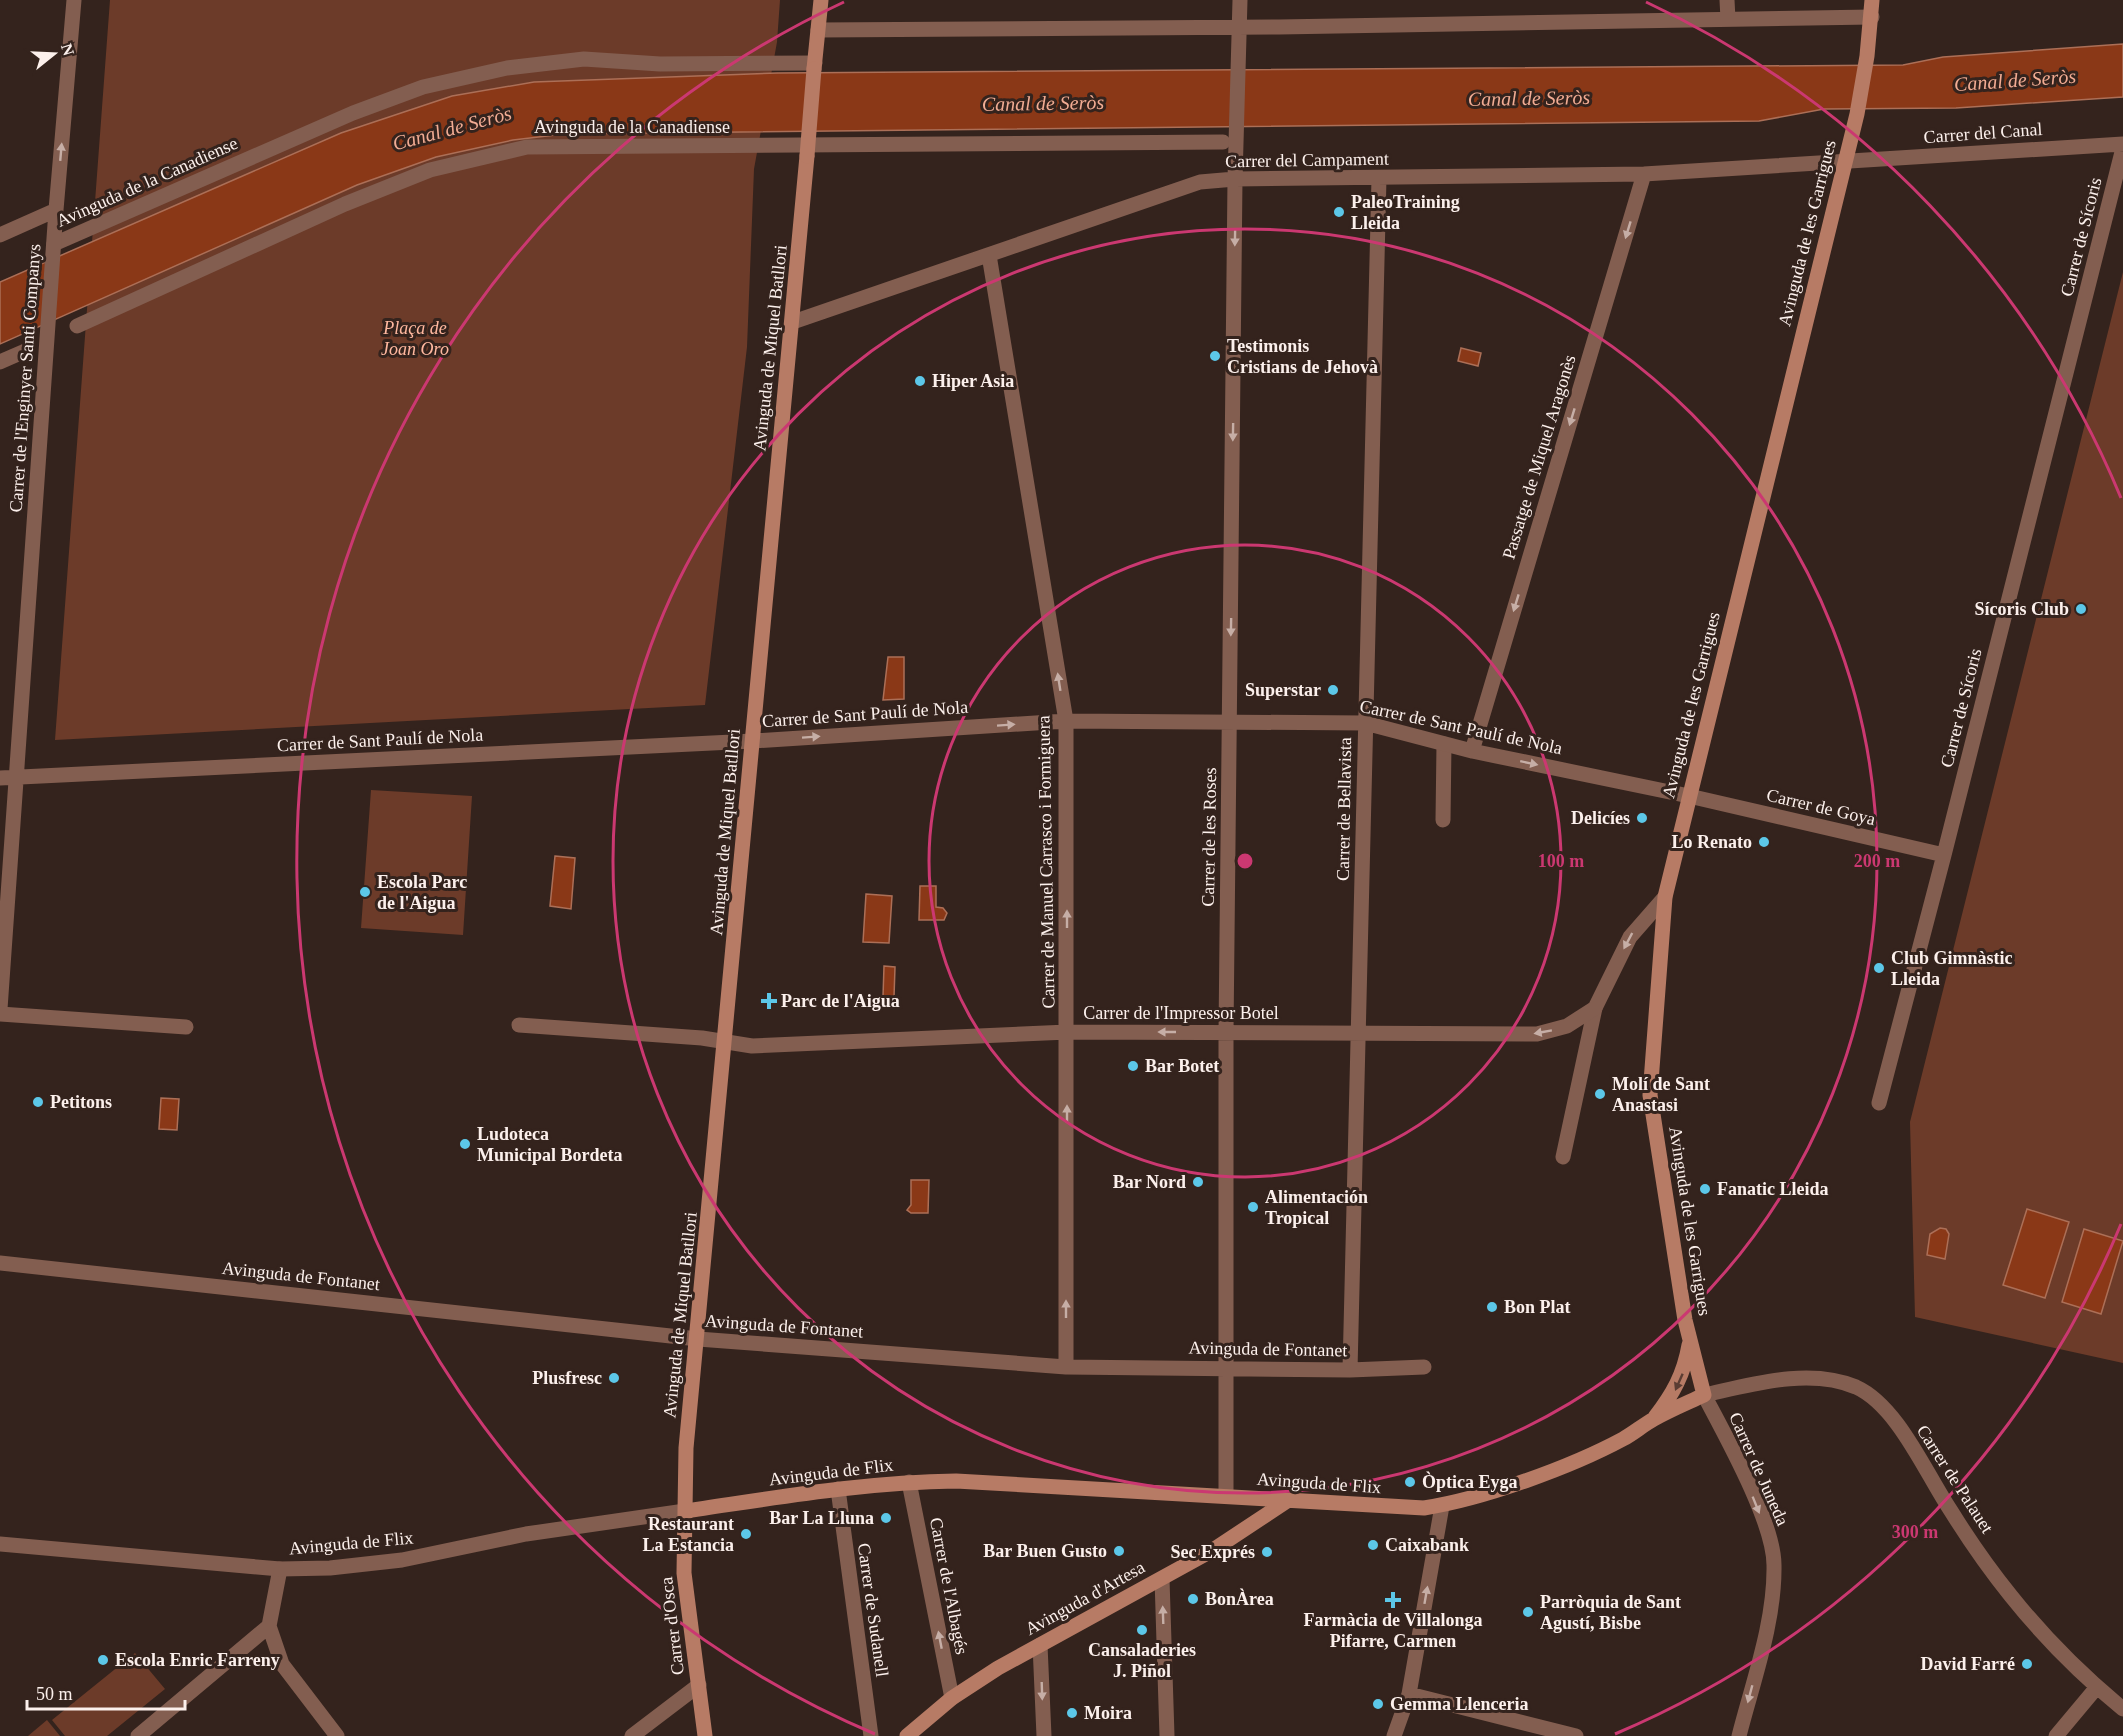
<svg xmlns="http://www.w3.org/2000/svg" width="2123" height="1736" viewBox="0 0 2123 1736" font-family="'Times New Roman',serif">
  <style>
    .green { fill: #6c3b29 }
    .water { fill: #8a3817; stroke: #ac6f57; stroke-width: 1.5 }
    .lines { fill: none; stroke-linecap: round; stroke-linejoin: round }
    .pedestrian { stroke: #835e50; stroke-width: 15 }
    .minor { stroke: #835e50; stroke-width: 15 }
    .tertiary { stroke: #835e50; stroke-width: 15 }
    .secondary { stroke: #b77b65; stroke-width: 15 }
    .secondary-bridge { stroke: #b77b65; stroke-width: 15 }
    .oneway { fill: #c6aea6 }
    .oneway2 { fill: #5b3d33 }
    .ring { fill: none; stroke: #cb3871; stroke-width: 3 }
    .poi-dot { fill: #5cc7e8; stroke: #34231d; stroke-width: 2 }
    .labels { text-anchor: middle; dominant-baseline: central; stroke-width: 6; stroke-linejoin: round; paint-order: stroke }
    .street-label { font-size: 18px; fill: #fcf0ec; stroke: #34231d }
    .poi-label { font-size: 18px; font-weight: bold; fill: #fcf0ec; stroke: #34231d; text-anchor: start }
    .park-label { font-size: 18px; font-style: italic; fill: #ffb89f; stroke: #34231d }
    .water-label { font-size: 20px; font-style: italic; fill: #f2ac93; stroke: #34231d }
    .centre { fill: #cb3871; stroke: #34231d; stroke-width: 3 }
    .ring-label { font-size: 18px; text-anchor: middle; font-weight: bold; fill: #cb3871; stroke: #34231d; stroke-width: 6; stroke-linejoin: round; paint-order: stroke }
  </style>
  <rect width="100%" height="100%" fill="#34231d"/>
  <path class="green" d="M 110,0 L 780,0 L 777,42 L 754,169 L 747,347 L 705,705 L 55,740 Z
    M 2123,272 L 2123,1363 L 1915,1317 L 1910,1122 Z
    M 371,790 L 472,796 L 463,935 L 361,928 Z
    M 135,1653 L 165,1689 L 107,1736 L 65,1736 L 52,1720 Z
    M 47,1720 L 60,1736 L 28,1736 Z"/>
  <path class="water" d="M 2123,44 L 2123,97 L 1956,108 L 1824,109 L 1759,121 L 564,134 L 513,140 L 436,157 L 357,185 L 0,344 L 0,282 L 341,133 L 452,96 L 534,82 L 777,73 L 1903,65 L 1943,57 Z
    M 1461,348 L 1481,353 L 1478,366 L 1458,361 Z
    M 888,657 L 904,657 L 904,699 L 883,700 Z
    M 555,856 L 575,858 L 571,909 L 550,906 Z
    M 920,886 L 936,886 L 936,907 L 943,908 L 947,913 L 944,920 L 919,920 Z
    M 866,894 L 892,896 L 889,943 L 863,942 Z
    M 884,966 L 895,967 L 894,997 L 883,997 Z
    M 161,1098 L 179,1099 L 177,1130 L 159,1129 Z
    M 911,1180 L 929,1180 L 928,1213 L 911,1213 L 907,1210 L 911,1205 Z
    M 2027,1209 L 2069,1222 L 2045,1298 L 2003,1285 Z
    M 1940,1228 L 1946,1229 L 1949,1234 L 1945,1259 L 1927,1255 L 1930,1234 Z
    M 2084,1229 L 2123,1241 L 2101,1314 L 2062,1302 Z"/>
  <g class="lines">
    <path class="pedestrian" d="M 54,244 L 353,113 L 423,87 L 507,68 L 584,59 L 660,64 L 815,63
      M 77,326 L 345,204 L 430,170 L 527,147 L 1223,142
      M 0,362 L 25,351
      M 1443,820 L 1444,744
      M 1563,1157 L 1595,1008
      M 632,1736 L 699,1685"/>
    <path class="minor" d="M 1727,0 L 1728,19
      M 818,30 L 1279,27 L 1872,17
      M 0,235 L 56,210
      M 989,255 L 1066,721 L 1066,1367
      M 793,322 L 1200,182 L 1235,179 L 1644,174 L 2123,144
      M 1472,751 L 1644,174
      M 0,778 L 753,741 L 1066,721 L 1365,723 L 1472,751 L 1689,796 L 1944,855
      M 0,1009 L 56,210 L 74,0
      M 0,1014 L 186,1027
      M 519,1025 L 702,1038 L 752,1046 L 1068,1032 L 1537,1034 L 1567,1026 L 1595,1008 L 1630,937 L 1665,897
      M 1879,1103 L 1944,855 L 2123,148
      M 0,1263 L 698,1339 L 1066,1367 L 1350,1370 L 1424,1367
      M 1350,1370 L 1379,178
      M 909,1482 L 952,1698
      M 838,1489 L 871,1736
      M 1226,1496 L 1226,1033 L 1235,179 L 1240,0
      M 280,1569 L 269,1626 L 282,1664 L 337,1736
      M 1162,1579 L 1167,1736
      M 1040,1645 L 1044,1736
      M 1409,1694 L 1576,1736
      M 138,1736 L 269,1626
      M 1394,1736 L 1409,1694 L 1442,1506
      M 1739,1736 C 1753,1681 1775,1622 1774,1565 C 1774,1522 1725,1435 1704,1395 C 1750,1385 1809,1367 1856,1387 C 1898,1406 1926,1474 1951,1511 C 1969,1540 1990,1570 2011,1596 C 2043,1636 2084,1677 2123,1709
      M 2056,1736 L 2097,1687"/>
    <path class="tertiary" d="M 0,1544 L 280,1569 L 330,1568 L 402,1560 L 526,1534 L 685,1511"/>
    <path class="secondary" d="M 814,69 L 821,0
      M 1655,1417 C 1673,1394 1684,1374 1689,1345
      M 685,1511 C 775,1498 865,1482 956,1481 L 1424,1508 C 1483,1499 1571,1467 1623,1439 C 1634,1433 1643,1425 1654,1419 C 1670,1410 1687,1403 1704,1395 L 1685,1320 L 1650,1095 L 1665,897 L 1857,114 L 1867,56 L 1872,0
      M 705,1736 L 684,1573 L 686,1448 L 807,156
      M 907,1736 L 952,1698 L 998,1668 L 1213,1550 L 1287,1501"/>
    <path class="secondary-bridge" d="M 807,156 L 814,69"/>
  </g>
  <defs><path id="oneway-solid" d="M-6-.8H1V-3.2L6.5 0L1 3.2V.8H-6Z" transform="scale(1.5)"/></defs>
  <g class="oneway">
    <use href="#oneway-solid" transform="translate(61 152) rotate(-85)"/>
    <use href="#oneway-solid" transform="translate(1628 230) rotate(107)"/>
    <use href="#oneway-solid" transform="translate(1235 237) rotate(91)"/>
    <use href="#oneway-solid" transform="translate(1572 417) rotate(107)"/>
    <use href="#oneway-solid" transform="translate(1233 432) rotate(91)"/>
    <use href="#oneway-solid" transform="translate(1516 603) rotate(107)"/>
    <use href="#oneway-solid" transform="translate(1231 627) rotate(91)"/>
    <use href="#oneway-solid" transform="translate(1059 682) rotate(-99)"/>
    <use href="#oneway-solid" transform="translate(1006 725) rotate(-4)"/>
    <use href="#oneway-solid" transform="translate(811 737) rotate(-4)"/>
    <use href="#oneway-solid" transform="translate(1529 763) rotate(12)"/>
    <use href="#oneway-solid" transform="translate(1067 919) rotate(-90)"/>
    <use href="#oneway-solid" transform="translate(1628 941) rotate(118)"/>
    <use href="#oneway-solid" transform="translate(1167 1032) rotate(-180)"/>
    <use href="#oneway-solid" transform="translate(1543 1032) rotate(170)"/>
    <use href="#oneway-solid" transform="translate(1067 1114) rotate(-90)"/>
    <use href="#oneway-solid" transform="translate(1066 1309) rotate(-90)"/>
    <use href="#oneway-solid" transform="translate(1756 1505) rotate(68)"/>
    <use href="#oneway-solid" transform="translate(1426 1595) rotate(-80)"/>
    <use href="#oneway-solid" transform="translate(1163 1615) rotate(-92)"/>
    <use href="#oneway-solid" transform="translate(940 1640) rotate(-101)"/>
    <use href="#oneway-solid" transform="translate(1042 1691) rotate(88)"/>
    <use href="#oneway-solid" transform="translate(1750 1694) rotate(105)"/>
  </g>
  <use class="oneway2" href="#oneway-solid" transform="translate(1679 1382) rotate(114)"/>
  <g class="ring">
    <circle cx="1245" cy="861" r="316"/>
    <circle cx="1245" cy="861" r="632"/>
    <path d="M2121 1224A948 948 0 0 1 1615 1734M875 1734A948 948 0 0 1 844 2M1646 2A948 948 0 0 1 2121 498"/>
  </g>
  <g class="poi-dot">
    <circle cx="1339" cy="212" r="6"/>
    <circle cx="1215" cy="356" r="6"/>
    <circle cx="920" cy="381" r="6"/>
    <circle cx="2081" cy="609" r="6"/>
    <circle cx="1333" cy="690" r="6"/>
    <circle cx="1642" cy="818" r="6"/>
    <circle cx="1764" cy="842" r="6"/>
    <circle cx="365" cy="892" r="6"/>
    <circle cx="1879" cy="968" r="6"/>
    <path d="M766 992h6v6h6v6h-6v6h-6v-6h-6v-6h6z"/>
    <circle cx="1133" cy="1066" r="6"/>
    <circle cx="1600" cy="1094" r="6"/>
    <circle cx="38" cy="1102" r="6"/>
    <circle cx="465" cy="1144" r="6"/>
    <circle cx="1198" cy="1182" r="6"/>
    <circle cx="1705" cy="1189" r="6"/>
    <circle cx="1253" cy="1207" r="6"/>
    <circle cx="1492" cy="1307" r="6"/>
    <circle cx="614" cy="1378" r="6"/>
    <circle cx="1410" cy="1482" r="6"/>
    <circle cx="886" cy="1518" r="6"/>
    <circle cx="746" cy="1534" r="6"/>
    <circle cx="1373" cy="1545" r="6"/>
    <circle cx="1119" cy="1551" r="6"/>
    <circle cx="1267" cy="1552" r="6"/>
    <circle cx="1193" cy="1599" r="6"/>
    <path d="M1390 1591h6v6h6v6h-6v6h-6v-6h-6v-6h6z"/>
    <circle cx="1528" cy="1612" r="6"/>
    <circle cx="1142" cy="1630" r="6"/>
    <circle cx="103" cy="1660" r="6"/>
    <circle cx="2027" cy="1664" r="6"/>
    <circle cx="1378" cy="1704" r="6"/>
    <circle cx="1072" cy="1713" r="6"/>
  </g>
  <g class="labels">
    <g class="street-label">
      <text x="632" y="127">Avinguda de la Canadiense</text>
      <text transform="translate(1983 133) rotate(-4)">Carrer del Canal</text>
      <text transform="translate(1307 160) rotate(-1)">Carrer del Campament</text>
      <text transform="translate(147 182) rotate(-24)">Avinguda de la Canadiense</text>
      <text transform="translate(1807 233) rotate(-76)">Avinguda de les Garrigues</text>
      <text transform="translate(2081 237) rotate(-76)">Carrer de Sícoris</text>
      <text transform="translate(770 348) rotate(-84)">Avinguda de Miquel Batllori</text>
      <text transform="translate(25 378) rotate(-86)">Carrer de l'Enginyer Santi Companys</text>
      <text transform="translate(1539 457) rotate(-73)">Passatge de Miquel Aragonès</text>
      <text transform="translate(1691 705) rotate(-76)">Avinguda de les Garrigues</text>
      <text transform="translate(1961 708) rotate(-76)">Carrer de Sícoris</text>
      <text transform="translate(865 714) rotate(-4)">Carrer de Sant Paulí de Nola</text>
      <text transform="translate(1461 727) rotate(12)">Carrer de Sant Paulí de Nola</text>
      <text transform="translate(380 740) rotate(-3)">Carrer de Sant Paulí de Nola</text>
      <text transform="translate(1821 807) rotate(13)">Carrer de Goya</text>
      <text transform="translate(1344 809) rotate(-89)">Carrer de Bellavista</text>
      <text transform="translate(725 832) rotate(-85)">Avinguda de Miquel Batllori</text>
      <text transform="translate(1209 837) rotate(-89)">Carrer de les Roses</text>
      <text transform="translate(1046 862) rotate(-91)">Carrer de Manuel Carrasco i Formiguera</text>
      <text x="1181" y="1013">Carrer de l'Impressor Botel</text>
      <text transform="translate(1690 1221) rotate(81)">Avinguda de les Garrigues</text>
      <text transform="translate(301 1276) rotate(6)">Avinguda de Fontanet</text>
      <text transform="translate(680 1315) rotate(-84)">Avinguda de Miquel Batllori</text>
      <text transform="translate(784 1326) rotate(4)">Avinguda de Fontanet</text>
      <text transform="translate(1268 1349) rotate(1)">Avinguda de Fontanet</text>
      <text transform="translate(1759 1469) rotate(66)">Carrer de Juneda</text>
      <text transform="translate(831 1472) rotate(-7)">Avinguda de Flix</text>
      <text transform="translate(1955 1479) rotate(57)">Carrer de Palauet</text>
      <text transform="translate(1319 1483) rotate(4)">Avinguda de Flix</text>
      <text transform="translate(351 1543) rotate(-5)">Avinguda de Flix</text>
      <text transform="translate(949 1586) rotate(79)">Carrer de l'Albagés</text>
      <text transform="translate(1085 1598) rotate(-29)">Avinguda d'Artesa</text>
      <text transform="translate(873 1610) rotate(82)">Carrer de Sudanell</text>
      <text transform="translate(672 1626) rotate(-97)">Carrer d'Osca</text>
    </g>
    <g class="poi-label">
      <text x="1351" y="202">PaleoTraining<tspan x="1351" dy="21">Lleida</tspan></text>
      <text x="1227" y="346">Testimonis<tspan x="1227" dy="21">Cristians de Jehovà</tspan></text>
      <text x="932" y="381">Hiper Asia</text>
      <text x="2069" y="609" text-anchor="end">Sícoris Club</text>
      <text x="1321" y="690" text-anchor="end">Superstar</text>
      <text x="1630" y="818" text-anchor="end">Delicíes</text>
      <text x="1752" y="842" text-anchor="end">Lo Renato</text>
      <text x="377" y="882">Escola Parc<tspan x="377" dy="21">de l'Aigua</tspan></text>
      <text x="1891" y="958">Club Gimnàstic<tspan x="1891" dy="21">Lleida</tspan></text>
      <text x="781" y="1001">Parc de l'Aigua</text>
      <text x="1145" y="1066">Bar Botet</text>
      <text x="1612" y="1084">Molí de Sant<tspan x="1612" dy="21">Anastasi</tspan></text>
      <text x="50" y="1102">Petitons</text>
      <text x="477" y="1134">Ludoteca<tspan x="477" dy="21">Municipal Bordeta</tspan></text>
      <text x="1186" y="1182" text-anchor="end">Bar Nord</text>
      <text x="1717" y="1189">Fanatic Lleida</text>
      <text x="1265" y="1197">Alimentación<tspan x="1265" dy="21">Tropical</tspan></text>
      <text x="1504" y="1307">Bon Plat</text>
      <text x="602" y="1378" text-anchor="end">Plusfresc</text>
      <text x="1422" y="1482">Òptica Eyga</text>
      <text x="874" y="1518" text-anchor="end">Bar La Lluna</text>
      <text x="734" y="1524" text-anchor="end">Restaurant<tspan x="734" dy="21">La Estancia</tspan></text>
      <text x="1385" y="1545">Caixabank</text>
      <text x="1107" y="1551" text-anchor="end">Bar Buen Gusto</text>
      <text x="1255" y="1552" text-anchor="end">Sec Exprés</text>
      <text x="1205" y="1599">BonÀrea</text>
      <text x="1540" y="1602">Parròquia de Sant<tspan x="1540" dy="21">Agustí, Bisbe</tspan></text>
      <text x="1393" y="1620" text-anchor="middle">Farmàcia de Villalonga<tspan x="1393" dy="21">Pifarre, Carmen</tspan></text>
      <text x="1142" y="1650" text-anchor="middle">Cansaladeries<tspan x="1142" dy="21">J. Piñol</tspan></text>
      <text x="115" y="1660">Escola Enric Farreny</text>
      <text x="2015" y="1664" text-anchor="end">David Farré</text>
      <text x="1390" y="1704">Gemma Llenceria</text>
      <text x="1084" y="1713">Moira</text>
    </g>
    <g class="park-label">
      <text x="415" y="328">Plaça de<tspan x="415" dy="21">Joan Oro</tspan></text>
    </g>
    <g class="water-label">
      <text transform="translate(2015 80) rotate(-4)">Canal de Seròs</text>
      <text transform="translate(1529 98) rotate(-1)">Canal de Seròs</text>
      <text transform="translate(1043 103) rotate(-1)">Canal de Seròs</text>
      <text transform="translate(452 128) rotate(-15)">Canal de Seròs</text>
    </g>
  </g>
  <circle cx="1245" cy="861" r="9" class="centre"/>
  <g class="ring-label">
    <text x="1561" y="867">100 m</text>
    <text x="1877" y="867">200 m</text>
    <text x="1915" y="1538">300 m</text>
  </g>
  <g transform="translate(54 54) rotate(72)" stroke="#34231d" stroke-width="4.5" paint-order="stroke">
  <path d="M0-4.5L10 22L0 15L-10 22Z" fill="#fcf0ec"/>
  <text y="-9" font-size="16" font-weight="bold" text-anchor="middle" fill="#fcf0ec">N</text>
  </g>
  <path d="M27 1700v9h158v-9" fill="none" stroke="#fcf0ec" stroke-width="3"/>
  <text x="36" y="1700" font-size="18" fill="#fcf0ec" stroke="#34231d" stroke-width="4.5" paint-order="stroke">50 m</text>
</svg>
